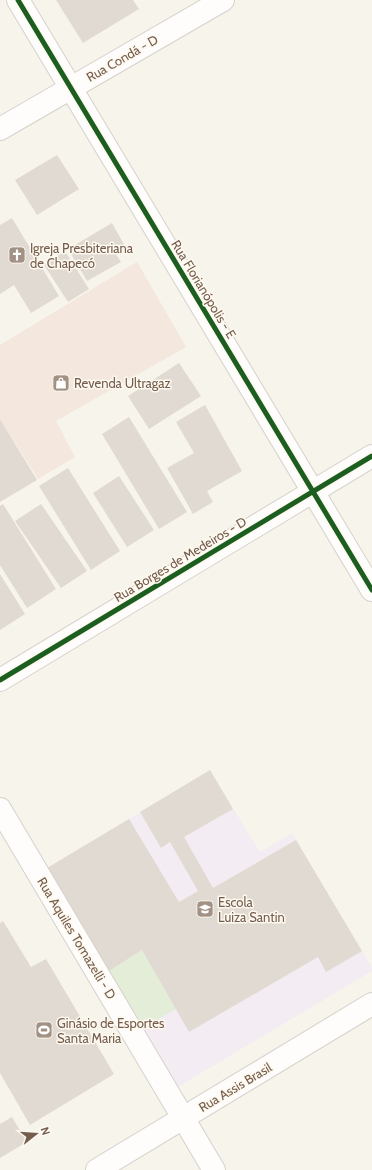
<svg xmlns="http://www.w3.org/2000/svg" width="372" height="1170" viewBox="0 0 372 1170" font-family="Cabin,sans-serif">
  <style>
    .commercial { fill: #f4e7de }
    .education { fill: #f4ecf3 }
    .green { fill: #e3edd8 }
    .building { fill: #e1dad2 }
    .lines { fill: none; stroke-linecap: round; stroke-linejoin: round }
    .minor-casing { stroke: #d6d1cb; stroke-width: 24 }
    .tertiary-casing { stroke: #d6d1cb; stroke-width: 24 }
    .minor { stroke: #fefdfc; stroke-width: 22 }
    .tertiary { stroke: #fefdfc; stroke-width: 22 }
    .cycleway-casing { stroke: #fef9ef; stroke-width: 8 }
    .cycleway { stroke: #1b5e20; stroke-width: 5 }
    .labels { text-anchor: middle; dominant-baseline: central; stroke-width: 3; stroke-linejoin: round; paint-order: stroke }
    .street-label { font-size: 13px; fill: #745d4e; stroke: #fef9ef }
    .poi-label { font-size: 13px; fill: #745d4e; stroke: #fef9ef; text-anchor: start }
  </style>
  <rect width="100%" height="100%" fill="#f7f4ec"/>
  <path class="commercial" d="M 137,262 L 186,347 L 56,421 L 75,457 L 38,479 L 0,419 L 0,345 Z"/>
  <path class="education" d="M 210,770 L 260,852 L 292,833 L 372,968 L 372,971 L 178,1087 L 47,868 Z"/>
  <path class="green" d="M 142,950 L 176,1009 L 143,1028 L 109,971 Z"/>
  <path class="building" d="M 56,0 L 133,0 L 139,9 L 83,43 Z
    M 57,155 L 79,189 L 37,215 L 15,180 Z
    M 12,218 L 59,296 L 31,313 L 14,285 L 0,294 L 0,225 Z
    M 112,223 L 126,248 L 116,254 L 121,262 L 87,281 L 68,249 Z
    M 65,251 L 89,289 L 68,302 L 44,265 Z
    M 179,363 L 201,396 L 149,429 L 128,396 Z
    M 205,405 L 242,471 L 207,491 L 213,502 L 193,514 L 167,468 L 194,453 L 176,422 Z
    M 129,417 L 187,512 L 159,529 L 102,434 Z
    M 0,419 L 37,480 L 0,502 Z
    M 68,468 L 120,551 L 91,570 L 39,486 Z
    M 119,476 L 154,530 L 127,547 L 93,493 Z
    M 3,504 L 56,589 L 27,608 L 0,565 L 0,506 Z
    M 41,504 L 87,571 L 61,588 L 15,521 Z
    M 0,574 L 25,614 L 0,630 Z
    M 210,770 L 233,809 L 184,837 L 213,888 L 296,840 L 362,951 L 326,972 L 318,957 L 189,1032 L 142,950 L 109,971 L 47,868 L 129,819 L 179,902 L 198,891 L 170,842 L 161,848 L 140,812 Z
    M 3,921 L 31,967 L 46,959 L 114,1074 L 30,1125 L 0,1073 L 0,923 Z
    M 12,1117 L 27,1142 L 0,1158 L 0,1124 Z"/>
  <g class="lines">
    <g class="minor-casing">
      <path id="minor" d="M 18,0 L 372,590
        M 0,680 L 372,456
        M 0,809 L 214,1170"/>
    </g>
    <g class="tertiary-casing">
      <path id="tertiary" d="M 0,129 L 223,0
        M 97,1170 L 372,1004"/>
    </g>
    <use href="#minor" class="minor"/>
    <use href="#tertiary" class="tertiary"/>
    <g class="cycleway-casing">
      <path id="cycleway" d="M 18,0 L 372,590
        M 0,680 L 372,456"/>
    </g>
    <use href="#cycleway" class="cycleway"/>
  </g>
  <defs>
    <g id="church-square" transform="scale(0.9)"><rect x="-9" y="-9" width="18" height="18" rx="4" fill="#a29285" stroke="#fef9ef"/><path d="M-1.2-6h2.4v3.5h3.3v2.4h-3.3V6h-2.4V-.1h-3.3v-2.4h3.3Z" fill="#fff"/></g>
    <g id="shop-square" transform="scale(0.9)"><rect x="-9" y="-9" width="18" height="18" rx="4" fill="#a29285" stroke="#fef9ef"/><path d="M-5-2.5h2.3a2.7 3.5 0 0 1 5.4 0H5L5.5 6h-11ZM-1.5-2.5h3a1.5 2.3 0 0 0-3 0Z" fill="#fff"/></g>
    <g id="school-square" transform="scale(0.9)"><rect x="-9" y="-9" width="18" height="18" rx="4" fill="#a29285" stroke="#fef9ef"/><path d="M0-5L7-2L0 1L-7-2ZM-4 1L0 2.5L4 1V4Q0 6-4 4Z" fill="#fff"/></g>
    <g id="stadium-square" transform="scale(0.9)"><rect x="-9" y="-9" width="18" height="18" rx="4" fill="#a29285" stroke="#fef9ef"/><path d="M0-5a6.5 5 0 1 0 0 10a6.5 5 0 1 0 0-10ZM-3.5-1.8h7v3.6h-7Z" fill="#fff"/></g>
  </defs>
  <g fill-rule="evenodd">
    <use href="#church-square" x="17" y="255"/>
    <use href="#shop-square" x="61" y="383"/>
    <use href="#school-square" x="205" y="909"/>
    <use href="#stadium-square" x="44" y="1030"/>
  </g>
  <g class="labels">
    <g class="street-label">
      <text transform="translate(122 58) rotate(-30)">Rua Condá - D</text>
      <text transform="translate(204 289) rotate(59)">Rua Florianópolis - E</text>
      <text transform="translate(180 559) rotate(-31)">Rua Borges de Medeiros - D</text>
      <text transform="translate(77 938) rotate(59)">Rua Aquiles Tomazelli - D</text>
      <text transform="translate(235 1087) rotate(-31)">Rua Assis Brasil</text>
    </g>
    <g class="poi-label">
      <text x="30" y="248">Igreja Presbiteriana<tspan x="30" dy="15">de Chapecó</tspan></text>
      <text x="74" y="383">Revenda Ultragaz</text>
      <text x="218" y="902">Escola<tspan x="218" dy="15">Luiza Santin</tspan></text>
      <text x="57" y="1023">Ginásio de Esportes<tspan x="57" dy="15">Santa Maria</tspan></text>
    </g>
  </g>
  <g transform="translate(36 1134) rotate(73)" stroke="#fef9ef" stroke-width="3" paint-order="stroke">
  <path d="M0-3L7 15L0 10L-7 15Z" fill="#745d4e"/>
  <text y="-6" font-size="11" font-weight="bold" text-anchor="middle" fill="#745d4e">N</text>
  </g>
</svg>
